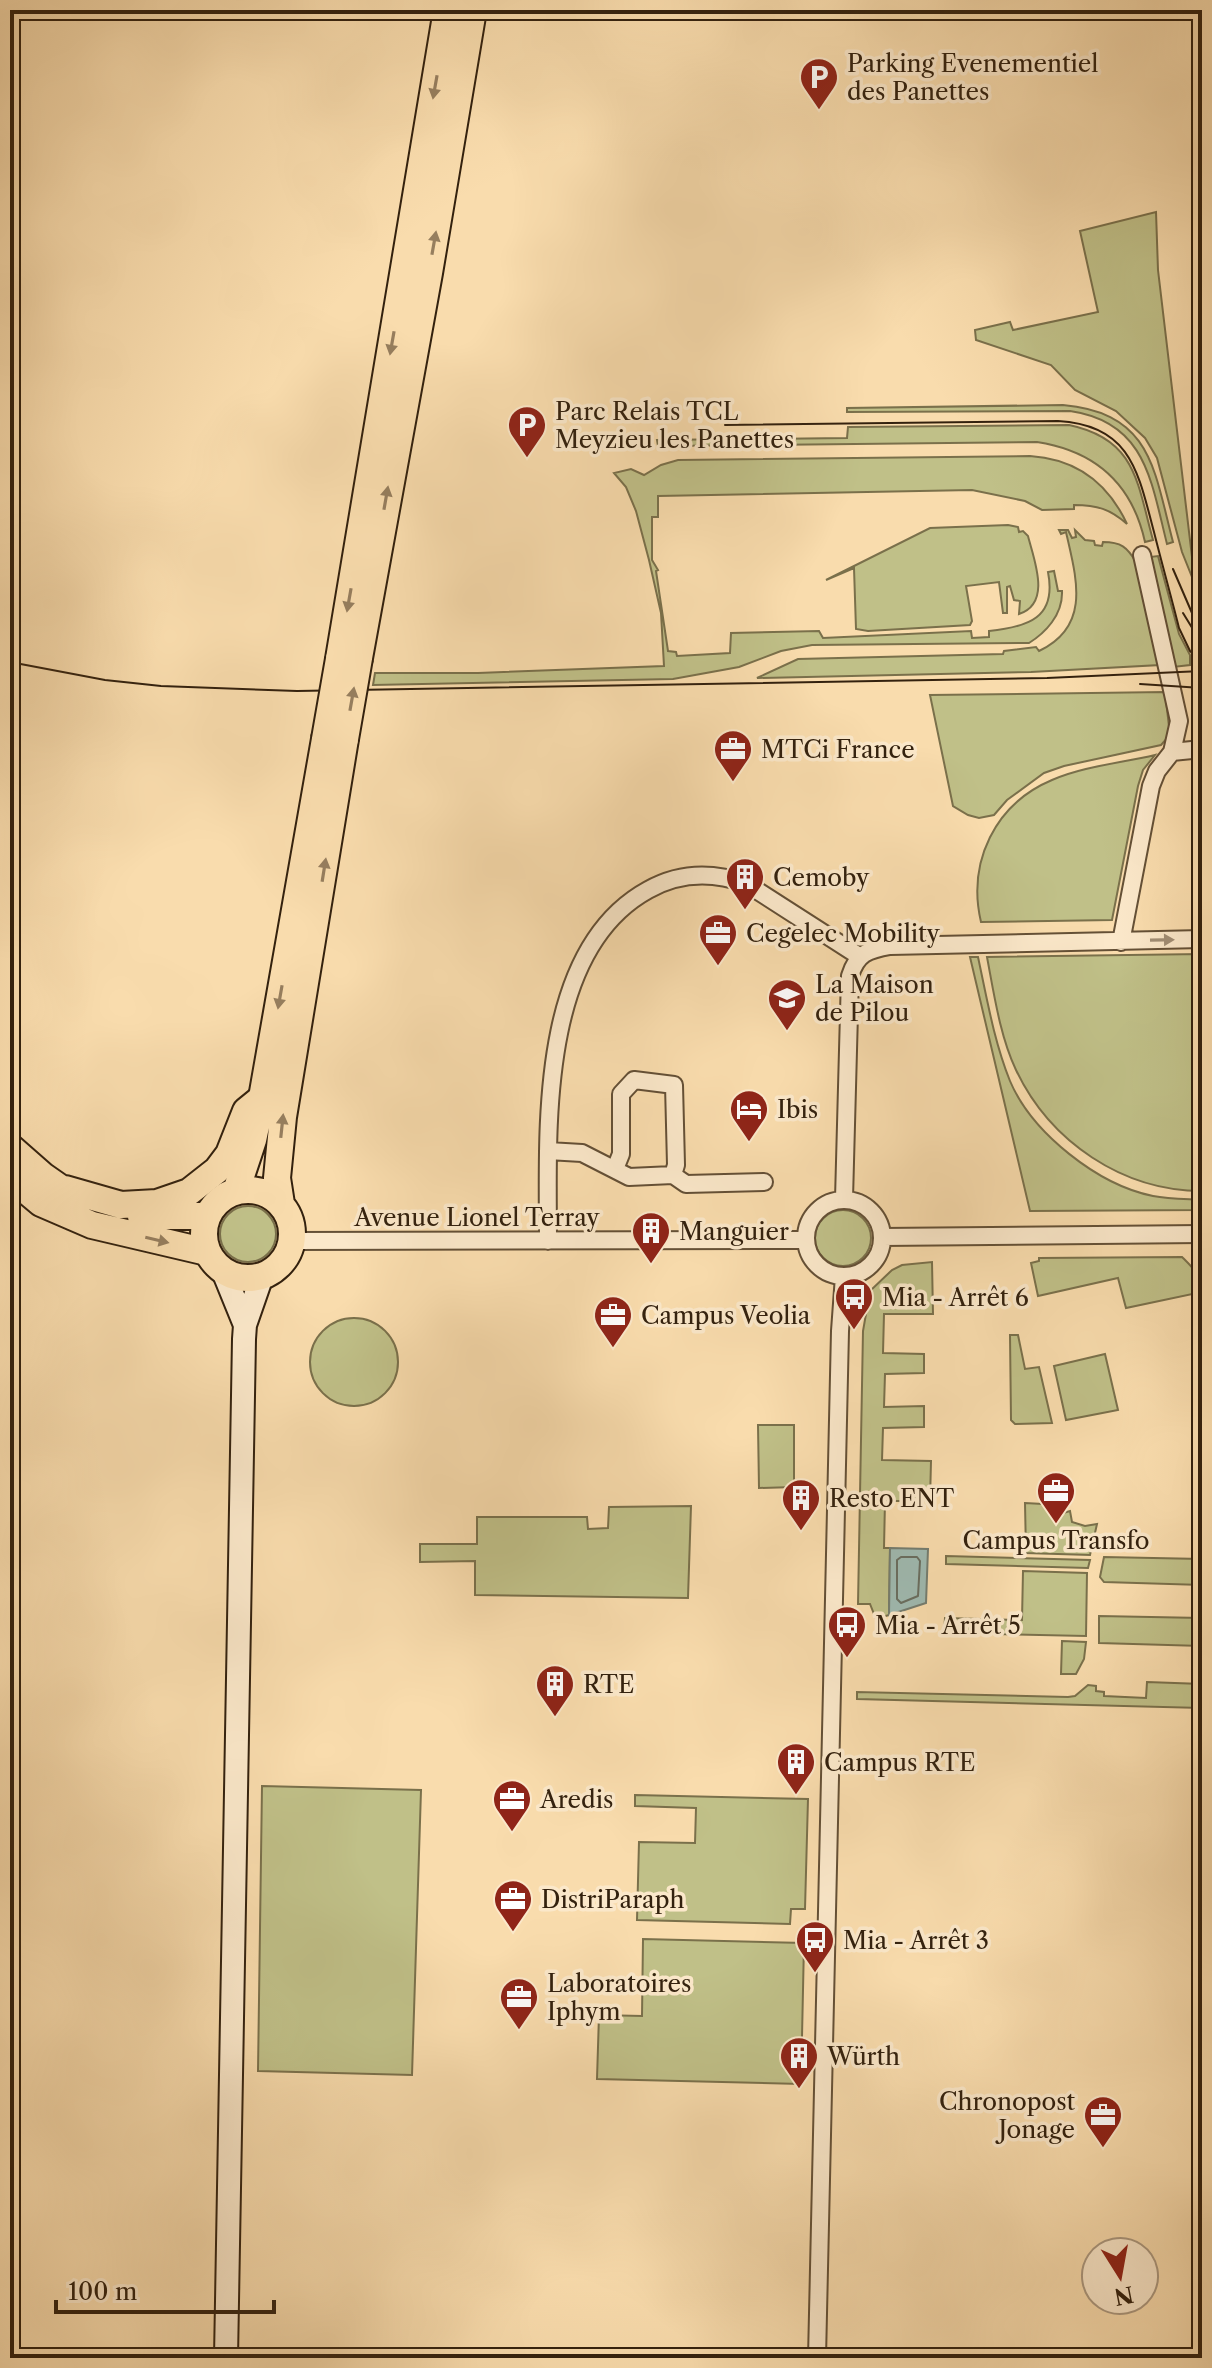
<svg xmlns="http://www.w3.org/2000/svg" width="1212" height="2368" viewBox="0 0 1212 2368" font-family="'Libre Caslon Text',serif">
  <style>
    .green { fill: #c0c088; stroke: #7a704b; stroke-width: 2 }
    .water { fill: #9fbab1; stroke: #747d70; stroke-width: 2 }
    .lines { fill: none; stroke-linecap: round; stroke-linejoin: round }
    .shore { stroke: #696e60; stroke-width: 2 }
    .minor-casing { stroke: #645036; stroke-width: 20 }
    .secondary-casing { stroke: #33210e; stroke-width: 26 }
    .primary-casing { stroke: #33210e; stroke-width: 30 }
    .trunk-casing { stroke: #33210e; stroke-width: 30 }
    .minor { stroke: #fbe8ca; stroke-width: 16 }
    .secondary { stroke: #fbe8ca; stroke-width: 22 }
    .primary { stroke: #f9dcad; stroke-width: 26 }
    .trunk { stroke: #f9dcad; stroke-width: 26 }
    .tram { stroke: #33210e; stroke-width: 2 }
    .primary-bridge-casing { stroke: #33210e; stroke-width: 30; stroke-linecap: butt }
    .primary-bridge { stroke: #f9dcad; stroke-width: 26 }
    .oneway { fill: #967e5e }
    .oneway2 { fill: #a18e75 }
    .labels { text-anchor: middle; dominant-baseline: central; stroke-width: 7; stroke-linejoin: round; paint-order: stroke }
    .poi-label { font-size: 24px; fill: #33210e; stroke: #fbe8ca; text-anchor: start }
    .street-label { font-size: 24px; fill: #33210e; stroke: #fbe8ca }
  </style>
  <rect width="100%" height="100%" fill="#f9dcad"/>
  <filter id="stains"><feTurbulence type="fractalNoise" baseFrequency=".0025" numOctaves="4"/><feColorMatrix values="0 0 0 0 .2 0 0 0 0 .09 0 0 0 0 .02 0 0 0 .5 -.17"/></filter>
  <radialGradient id="worn" r=".72"><stop offset=".6" stop-color="#630" stop-opacity="0"/><stop offset="1" stop-color="#630" stop-opacity=".3"/></radialGradient>
  <path class="green" d="M 1156,212 L 1158,270 L 1194,574 L 1202,594 L 1202,602 L 1182,552 L 1157,458 L 1145,438 L 1116,411 L 1075,390 L 1051,365 L 976,340 L 975,330 L 1010,322 L 1013,330 L 1098,312 L 1080,231 Z
    M 1063,405 C 1152,413 1154,470 1173,542 L 1167,544 C 1151,481 1146,422 1070,411 L 847,412 L 847,408 Z
    M 1069,425 C 1136,439 1137,482 1153,540 L 1145,542 C 1132,483 1095,451 1037,442 L 658,446 L 657,440 L 847,438 L 848,427 Z
    M 1030,456 C 1076,459 1108,483 1127,524 C 1110,509 1097,505 1074,505 L 1074,509 L 1042,510 L 1025,501 L 972,490 L 658,496 L 658,517 L 652,517 L 652,560 L 658,570 L 656,571 L 668,651 L 676,652 L 677,656 L 730,653 L 731,633 L 819,631 L 823,638 L 971,631 L 972,638 L 989,637 L 989,631 C 1028,627 1057,618 1048,572 L 1054,571 L 1058,591 L 1062,591 C 1063,615 1045,633 1029,643 L 812,645 L 781,651 L 739,667 L 673,679 L 373,685 L 375,673 L 478,673 L 664,666 L 661,613 L 649,560 L 636,511 L 626,487 L 614,473 L 631,469 L 644,475 L 661,465 L 678,460 Z
    M 1008,525 L 1018,527 L 1019,532 L 1023,531 L 1028,536 C 1034,560 1052,603 1019,614 L 1020,601 L 1014,600 L 1010,586 L 1007,587 L 1007,613 L 1003,613 L 999,582 L 966,586 L 972,621 L 970,625 L 868,631 L 856,629 L 854,568 L 826,580 L 930,528 Z
    M 1059,530 L 1068,530 L 1072,538 L 1076,537 L 1075,530 L 1085,540 L 1094,541 L 1095,545 L 1102,546 L 1103,542 C 1121,542 1127,547 1136,562 L 1160,665 L 1031,672 L 757,678 L 798,659 L 1003,654 L 1004,651 L 1036,647 L 1039,651 C 1092,626 1076,577 1066,532 L 1061,534 Z
    M 1158,556 L 1179,634 L 1190,655 L 1190,665 L 1173,667 L 1150,557 Z
    M 1165,692 L 1170,735 L 1161,745 L 1064,766 L 1044,773 L 1007,800 L 994,815 L 979,818 L 968,815 L 953,806 L 930,695 Z
    M 1155,755 L 1143,770 L 1138,786 L 1112,920 L 981,922 C 967,862 995,804 1052,780 C 1084,766 1122,763 1155,755 Z
    M 1202,954 L 1202,1191 C 1123,1191 1050,1142 1016,1070 C 1000,1036 994,994 987,957 Z
    M 970,957 L 978,957 C 987,999 994,1041 1010,1081 C 1032,1133 1098,1185 1153,1196 C 1169,1199 1186,1199 1202,1200 L 1202,1210 L 1030,1211 Z
    M220 1234a28 28 0 1 1 56 0a28 28 0 1 1-56 0Z
    M815 1238a28 28 0 1 1 56 0a28 28 0 1 1-56 0Z
    M 1182,1257 C 1193,1268 1202,1276 1202,1292 L 1126,1308 L 1118,1278 L 1038,1296 L 1031,1263 L 1039,1261 L 1039,1258 Z
    M 932,1262 L 933,1314 L 884,1314 L 883,1353 L 924,1354 L 924,1373 L 885,1374 L 884,1407 L 924,1406 L 924,1427 L 883,1428 L 882,1460 L 931,1461 L 930,1501 L 885,1501 L 884,1548 L 890,1548 L 889,1615 L 876,1619 L 870,1604 L 858,1604 L 863,1331 L 870,1291 L 892,1270 L 902,1265 Z
    M310 1362a44 44 0 1 1 88 0a44 44 0 1 1-88 0Z
    M 1010,1335 L 1018,1335 L 1025,1369 L 1039,1367 L 1052,1423 L 1015,1424 L 1011,1420 Z
    M 1105,1354 L 1118,1410 L 1066,1420 L 1054,1366 Z
    M 758,1425 L 794,1425 L 794,1487 L 759,1488 Z
    M 1025,1503 L 1043,1504 L 1060,1514 L 1070,1511 L 1072,1522 L 1085,1526 L 1097,1524 L 1090,1555 L 1026,1553 Z
    M 691,1506 L 688,1598 L 475,1595 L 475,1561 L 420,1562 L 420,1544 L 477,1544 L 477,1517 L 587,1517 L 588,1529 L 608,1528 L 609,1507 Z
    M 946,1556 L 1090,1560 L 1088,1568 L 946,1564 Z
    M 1104,1557 L 1202,1559 L 1202,1585 L 1104,1582 L 1100,1577 Z
    M 1023,1571 L 1087,1573 L 1086,1636 L 944,1633 L 945,1618 L 1022,1620 Z
    M 1099,1616 L 1202,1618 L 1202,1646 L 1099,1643 Z
    M 1062,1641 L 1086,1642 L 1084,1659 L 1076,1674 L 1061,1674 Z
    M 1147,1682 L 1202,1684 L 1202,1708 L 857,1699 L 857,1692 L 1068,1697 L 1075,1696 L 1088,1685 L 1096,1686 L 1096,1691 L 1104,1692 L 1104,1696 L 1146,1698 Z
    M 262,1786 L 421,1790 L 412,2075 L 258,2071 Z
    M 635,1795 L 808,1799 L 805,1909 L 791,1909 L 790,1924 L 637,1920 L 639,1842 L 695,1843 L 696,1808 L 635,1806 Z
    M 643,1939 L 804,1943 L 801,2084 L 597,2079 L 599,2015 L 642,2016 Z"/>
  <path class="water" d="M 890,1548 L 928,1549 L 926,1603 L 889,1615 Z"/>
  <g class="lines">
    <path class="shore" d="M 901,1557 L 917,1557 L 920,1561 L 918,1596 L 901,1603 L 897,1599 L 897,1560 Z"/>
    <g class="minor-casing">
      <path id="minor" d="M 1142,555 L 1179,721 L 1172,752
        M 1121,942 L 1151,786 L 1157,771 L 1172,752 L 1202,749
        M 548,1151 L 582,1153 L 629,1177 L 673,1175 L 686,1184 L 764,1182
        M 615,1169 L 621,1154 L 621,1094 L 634,1080 L 674,1085 L 676,1165 L 673,1175
        M 844,1199 L 850,976 C 857,953 868,950 890,946 L 1202,939
        M806 1238a38 38 0 1 1 76 0a38 38 0 1 1-76 0Z
        M 882,1237 L 1202,1234
        M 292,1241 L 805,1240
        M 548,1241 C 548,1132 537,951 648,890 C 680,872 714,872 747,884 L 859,956
        M 817,2358 L 840,1331 L 844,1276"/>
    </g>
    <g class="secondary-casing">
      <path id="secondary" d="M 223,1271 L 245,1325
        M 226,2358 L 244,1339 L 245,1325 L 262,1276"/>
    </g>
    <g class="primary-casing">
      <path id="primary" d="M 359,658 L 429,273 L 473,10
        M 339,659 L 447,10
        M204 1234a44 44 0 1 1 88 0a44 44 0 1 1-88 0Z
        M 236,1191 L 253,1140 L 262,1098 L 325,739
        M 281,1204 L 277,1178 L 283,1117 L 345,739"/>
    </g>
    <g class="trunk-casing">
      <path id="trunk" d="M 10,1147 L 43,1176 L 76,1199
        M 10,1177 L 41,1203 L 92,1225 L 207,1252
        M 65,1189 L 121,1205 L 157,1203 L 189,1192 L 217,1170 L 229,1154 L 246,1111 L 262,1098
        M 141,1216 L 207,1216"/>
    </g>
    <use href="#minor" class="minor"/>
    <use href="#secondary" class="secondary"/>
    <use href="#primary" class="primary"/>
    <use href="#trunk" class="trunk"/>
    <path class="tram" d="M 725,425 L 1058,421 C 1131,425 1138,472 1154,532 C 1162,564 1171,596 1179,628 L 1190,651 L 1202,662
      M 1173,569 L 1195,620
      M 1183,613 L 1202,644
      M 10,662 L 105,680 L 161,686 L 297,691 L 1047,678 L 1202,671
      M 1140,684 L 1202,688"/>
    <g class="primary-bridge-casing">
      <path id="primary-bridge" d="M 325,739 L 339,659
        M 345,739 L 359,658"/>
    </g>
    <use href="#primary-bridge" class="primary-bridge"/>
  </g>
  <defs><path id="oneway-solid" d="M-6-.8H1V-3.2L6.5 0L1 3.2V.8H-6Z" transform="scale(2)"/></defs>
  <g class="oneway">
    <use href="#oneway-solid" transform="translate(435 87) rotate(100)"/>
    <use href="#oneway-solid" transform="translate(434 243) rotate(-80)"/>
    <use href="#oneway-solid" transform="translate(392 343) rotate(100)"/>
    <use href="#oneway-solid" transform="translate(386 498) rotate(-80)"/>
    <use href="#oneway-solid" transform="translate(349 600) rotate(100)"/>
    <use href="#oneway-solid" transform="translate(352 699) rotate(-80)"/>
    <use href="#oneway-solid" transform="translate(324 870) rotate(-81)"/>
    <use href="#oneway-solid" transform="translate(280 997) rotate(100)"/>
    <use href="#oneway-solid" transform="translate(282 1126) rotate(-84)"/>
    <use href="#oneway-solid" transform="translate(157 1240) rotate(13)"/>
  </g>
  <use class="oneway2" href="#oneway-solid" transform="translate(1162 940) rotate(-1)"/>
  <defs>
    <g id="parking-pin" transform="scale(2)"><path d="M0 17L-7.5 6A9.5 9.5 0 1 1 7.5 6Z" fill="#8f2418" stroke="#fbe8ca"/><path d="M-3.5-5.5H1a3.5 3.5 0 0 1 0 7H-1V5.5H-3.5ZM-1-3.4V-.6H.8a1.4 1.4 0 0 0 0-2.8Z" fill="#fff"/></g>
    <g id="office-pin" transform="scale(2)"><path d="M0 17L-7.5 6A9.5 9.5 0 1 1 7.5 6Z" fill="#8f2418" stroke="#fbe8ca"/><path d="M-6-3h4V-5.5h4V-3h4V5H-6ZM-1-4.5V-3h2v-1.5ZM-6 0V1H6V0Z" fill="#fff"/></g>
    <g id="building-pin" transform="scale(2)"><path d="M0 17L-7.5 6A9.5 9.5 0 1 1 7.5 6Z" fill="#8f2418" stroke="#fbe8ca"/><path d="M-4-6H4V6H1V3H-1V6H-4ZM-2.5-4.3h1.7v1.8h-1.7ZM.8-4.3h1.7v1.8H.8ZM-2.5-1h1.7V.8h-1.7ZM.8-1h1.7V.8H.8Z" fill="#fff"/></g>
    <g id="school-pin" transform="scale(2)"><path d="M0 17L-7.5 6A9.5 9.5 0 1 1 7.5 6Z" fill="#8f2418" stroke="#fbe8ca"/><path d="M0-5L7-2L0 1L-7-2ZM-4 1L0 2.5L4 1V4Q0 6-4 4Z" fill="#fff"/></g>
    <g id="hotel-pin" transform="scale(2)"><path d="M0 17L-7.5 6A9.5 9.5 0 1 1 7.5 6Z" fill="#8f2418" stroke="#fbe8ca"/><path d="M-6-4.5h1.5V1H6V5H4.5V3h-9V5H-6ZM-4 0a1.8 1.8 0 1 1 3.6 0ZM.5 0V-2.5h3Q6-2.5 6 0Z" fill="#fff"/></g>
    <g id="bus-pin" transform="scale(2)"><path d="M0 17L-7.5 6A9.5 9.5 0 1 1 7.5 6Z" fill="#8f2418" stroke="#fbe8ca"/><path d="M-5-6H5V4H4V6H2V4H-2V6H-4V4H-5ZM-3.5-4V0h7V-4ZM-3.5 1.2v1.5H-2V1.2ZM2 1.2v1.5H3.5V1.2Z" fill="#fff"/></g>
  </defs>
  <g fill-rule="evenodd">
    <use href="#parking-pin" x="819" y="77"/>
    <use href="#parking-pin" x="527" y="425"/>
    <use href="#office-pin" x="733" y="749"/>
    <use href="#building-pin" x="745" y="877"/>
    <use href="#office-pin" x="718" y="933"/>
    <use href="#school-pin" x="787" y="998"/>
    <use href="#hotel-pin" x="749" y="1109"/>
    <use href="#building-pin" x="651" y="1231"/>
    <use href="#bus-pin" x="854" y="1297"/>
    <use href="#office-pin" x="613" y="1315"/>
    <use href="#office-pin" x="1056" y="1491"/>
    <use href="#building-pin" x="801" y="1498"/>
    <use href="#bus-pin" x="847" y="1625"/>
    <use href="#building-pin" x="555" y="1684"/>
    <use href="#building-pin" x="796" y="1762"/>
    <use href="#office-pin" x="512" y="1799"/>
    <use href="#office-pin" x="513" y="1899"/>
    <use href="#bus-pin" x="815" y="1940"/>
    <use href="#office-pin" x="519" y="1997"/>
    <use href="#building-pin" x="799" y="2056"/>
    <use href="#office-pin" x="1103" y="2115"/>
  </g>
  <g class="labels">
    <g class="poi-label">
      <text x="847" y="63">Parking Evenementiel<tspan x="847" dy="28">des Panettes</tspan></text>
      <text x="555" y="411">Parc Relais TCL<tspan x="555" dy="28">Meyzieu les Panettes</tspan></text>
      <text x="761" y="749">MTCi France</text>
      <text x="773" y="877">Cemoby</text>
      <text x="746" y="933">Cegelec Mobility</text>
      <text x="815" y="984">La Maison<tspan x="815" dy="28">de Pilou</tspan></text>
      <text x="777" y="1109">Ibis</text>
      <text x="679" y="1231">Manguier</text>
      <text x="882" y="1297">Mia - Arrêt 6</text>
      <text x="641" y="1315">Campus Veolia</text>
      <text x="829" y="1498">Resto ENT</text>
      <text x="1056" y="1540" text-anchor="middle">Campus Transfo</text>
      <text x="875" y="1625">Mia - Arrêt 5</text>
      <text x="583" y="1684">RTE</text>
      <text x="824" y="1762">Campus RTE</text>
      <text x="540" y="1799">Aredis</text>
      <text x="541" y="1899">DistriParaph</text>
      <text x="843" y="1940">Mia - Arrêt 3</text>
      <text x="547" y="1983">Laboratoires<tspan x="547" dy="28">Iphym</tspan></text>
      <text x="827" y="2056">Würth</text>
      <text x="1075" y="2101" text-anchor="end">Chronopost<tspan x="1075" dy="28">Jonage</tspan></text>
    </g>
    <g class="street-label">
      <text x="477" y="1217">Avenue Lionel Terray</text>
    </g>
  </g>
  <rect width="1212" height="2368" fill="none" stroke="#f9dcad" stroke-width="40"/>
  <rect x="12" y="12" width="1188" height="2344" fill="none" stroke="#33210e" stroke-width="4"/>
  <rect x="20" y="20" width="1172" height="2328" fill="none" stroke="#33210e" stroke-width="2"/>
  <g transform="translate(1120 2276) rotate(169)"><circle r="38" fill="#fbe8ca" stroke="#ab987f" stroke-width="2"/>
  <path d="M0-6L14 30L0 20L-14 30Z" fill="#8f2418"/>
  <text y="-12" font-size="22" font-weight="bold" text-anchor="middle" fill="#33210e">N</text>
  </g>
  <path d="M56 2300v12h218v-12" fill="none" stroke="#33210e" stroke-width="4"/>
  <text x="68" y="2300" font-size="24" fill="#33210e" stroke="#fbe8ca" stroke-width="6" paint-order="stroke">100 m</text>
  <rect width="100%" height="100%" filter="url(#stains)"/>
  <rect width="100%" height="100%" fill="url(#worn)"/>
</svg>
